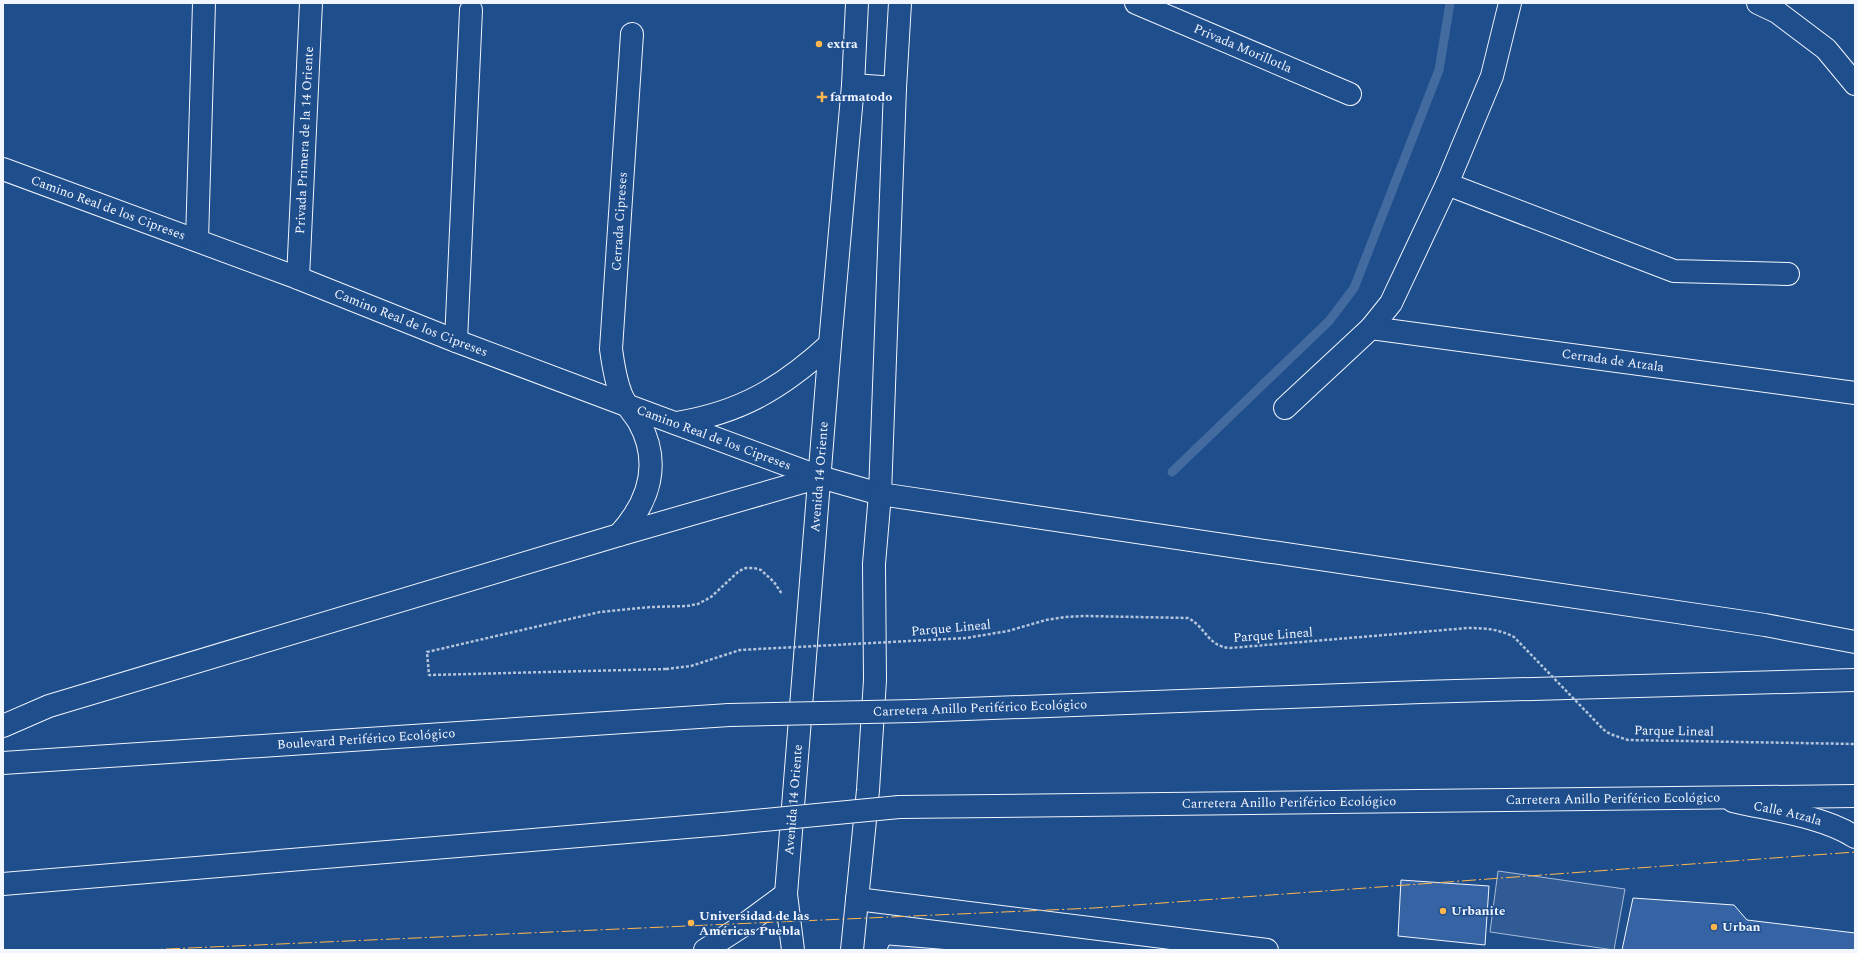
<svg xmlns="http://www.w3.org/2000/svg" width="1858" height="953" viewBox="0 0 1858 953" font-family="Spectral,serif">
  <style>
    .built { fill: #305b95; stroke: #a8bbd7 }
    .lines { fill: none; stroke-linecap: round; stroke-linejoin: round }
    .stream { stroke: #446ba0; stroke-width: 9 }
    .building { fill: #3563a3; stroke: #f2f6ff }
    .minor-casing { stroke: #f2f6ff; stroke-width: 24 }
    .major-casing { stroke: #f2f6ff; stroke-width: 24 }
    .highway-casing { stroke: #f2f6ff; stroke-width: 24 }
    .path { stroke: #b3c4dc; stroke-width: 2.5; stroke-dasharray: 3 2; stroke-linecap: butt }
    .minor { stroke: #1f4e8c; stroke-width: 22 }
    .major { stroke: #1f4e8c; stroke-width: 22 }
    .highway { stroke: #1f4e8c; stroke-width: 22 }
    .highway-bridge-casing { stroke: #f2f6ff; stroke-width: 24; stroke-linecap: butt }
    .path-bridge { stroke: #b3c4dc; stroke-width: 2.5; stroke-dasharray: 3 2; stroke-linecap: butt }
    .highway-bridge { stroke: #1f4e8c; stroke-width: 22 }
    .power { stroke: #ffb74d; stroke-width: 1; stroke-dasharray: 14 3 2 3; stroke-linecap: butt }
    .poi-dot { fill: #ffb74d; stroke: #1f4e8c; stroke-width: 1.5 }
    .labels { text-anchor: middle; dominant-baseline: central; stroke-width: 3; stroke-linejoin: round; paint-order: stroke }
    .poi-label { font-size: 13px; font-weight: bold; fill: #f2f6ff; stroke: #1f4e8c; text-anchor: start }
    .street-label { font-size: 13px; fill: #f2f6ff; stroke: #1f4e8c }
  </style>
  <rect width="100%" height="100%" fill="#1f4e8c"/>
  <path class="built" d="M 1498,871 L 1625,889 L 1614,950 L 1490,932 Z"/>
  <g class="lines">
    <path class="stream" d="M 1172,472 L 1329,321 L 1354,288 L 1439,70 L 1450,3"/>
  </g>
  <path class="building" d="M 1401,880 L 1489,886 L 1485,945 L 1398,936 Z
    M 1633,898 L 1734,905 L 1747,920 L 1855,933 L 1855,950 L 1622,950 Z
    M 889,945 L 951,950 L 887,950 Z"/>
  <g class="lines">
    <g class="minor-casing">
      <g id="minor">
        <path id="s1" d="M 1136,3 L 1350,94"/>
        <path d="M 1758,3 L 1777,12 L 1826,49 L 1855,84"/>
        <path id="s2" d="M 3,169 L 298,278 L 456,341 L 626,405 L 820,477 L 880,494"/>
        <path d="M 1447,184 L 1674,271 L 1788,274"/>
        <path d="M 197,240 L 204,3"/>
        <path id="s3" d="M 298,278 L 311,3"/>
        <path id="s4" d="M 1371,328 L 1855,393"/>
        <path d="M 456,341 L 471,10"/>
        <path d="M 1285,408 L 1371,328 L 1391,303 L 1447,184 L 1492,76 L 1510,3"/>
        <path id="s5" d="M 619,535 C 649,502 662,464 639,422 C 633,412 625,405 621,394 C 615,379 613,364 611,349 L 632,34"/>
        <path id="s6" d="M 1733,801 C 1770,810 1823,816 1855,837"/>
        <path d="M 857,899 L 1267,950"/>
        <path d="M 705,950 L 744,925 L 786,894"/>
      </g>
    </g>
    <g class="major-casing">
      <g id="major">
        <path d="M 853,85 L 895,88"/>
        <path d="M 676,423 C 740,413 782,388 830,344"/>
        <path id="s7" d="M 793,950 L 786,894 L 830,344 L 853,85 L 857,3"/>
        <path d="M 852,950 L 868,790 L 875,680 L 874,564 L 880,494 L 895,88 L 900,3"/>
      </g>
    </g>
    <g class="highway-casing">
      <g id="highway">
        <path d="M 880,494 L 1765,625 L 1855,642"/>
        <path d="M 914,711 L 1421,692 L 1855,680"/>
        <path d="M 3,726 L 49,706 L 619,535 L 820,477"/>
        <path id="s8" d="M 3,763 L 729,715"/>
        <path id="s9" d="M 899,807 L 1855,796"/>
        <path d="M 3,884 L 723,824"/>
      </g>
    </g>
    <path class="path" d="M 666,669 L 429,675 L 427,652 L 600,612 L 651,607 L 687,606 L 698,604 L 711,597 L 739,571 L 746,568 L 754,568 L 761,570 L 774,582 L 782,594"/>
    <use href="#minor" class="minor"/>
    <use href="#major" class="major"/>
    <use href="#highway" class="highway"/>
    <g class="highway-bridge-casing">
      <path id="highway-bridge" d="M 729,715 L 914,711
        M 723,824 L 899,807"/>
    </g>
    <path class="path-bridge" d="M 666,669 L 691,666 L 740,650 L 966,638 L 1008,631 L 1046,620 L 1065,617 L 1086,616 L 1188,618 C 1206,627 1208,647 1230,648 L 1468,628 C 1484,628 1499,629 1514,637 L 1604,730 L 1610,734 L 1628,740 L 1855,744"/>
    <use href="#highway-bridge" class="highway-bridge"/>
    <path class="power" d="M 144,950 L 1094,908 L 1855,852"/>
  </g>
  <g class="poi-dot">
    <circle cx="819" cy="44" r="4"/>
    <path d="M820 91h4v4h4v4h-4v4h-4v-4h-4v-4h4z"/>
    <circle cx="1443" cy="911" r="4"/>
    <circle cx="691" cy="923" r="4"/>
    <circle cx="1714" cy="927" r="4"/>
  </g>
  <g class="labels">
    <g class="poi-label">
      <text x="827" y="44">extra</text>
      <text x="830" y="97">farmatodo</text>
      <text x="1451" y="911">Urbanite</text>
      <text x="699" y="916">Universidad de las<tspan x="699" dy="15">Américas Puebla</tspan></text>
      <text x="1722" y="927">Urban</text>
    </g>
    <g class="street-label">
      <text stroke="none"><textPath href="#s1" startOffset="116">Privada Morillotla</textPath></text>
      <text stroke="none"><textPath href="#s3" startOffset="138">Privada Primera de la 14 Oriente</textPath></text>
      <text stroke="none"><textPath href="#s2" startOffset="112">Camino Real de los Cipreses</textPath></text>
      <text stroke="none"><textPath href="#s5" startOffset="331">Cerrada Cipreses</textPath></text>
      <text stroke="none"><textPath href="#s2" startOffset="436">Camino Real de los Cipreses</textPath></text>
      <text stroke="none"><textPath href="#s4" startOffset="244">Cerrada de Atzala</textPath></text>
      <text stroke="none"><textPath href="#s2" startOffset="760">Camino Real de los Cipreses</textPath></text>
      <text stroke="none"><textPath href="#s7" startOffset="475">Avenida 14 Oriente</textPath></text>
      <text transform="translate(951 628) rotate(-5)">Parque Lineal</text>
      <text transform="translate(1273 635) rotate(-4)">Parque Lineal</text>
      <text transform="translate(980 708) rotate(-2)">Carretera Anillo Periférico Ecológico</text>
      <text transform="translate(1674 731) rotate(1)">Parque Lineal</text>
      <text stroke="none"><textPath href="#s8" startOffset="364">Boulevard Periférico Ecológico</textPath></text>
      <text stroke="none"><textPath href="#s9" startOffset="714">Carretera Anillo Periférico Ecológico</textPath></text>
      <text stroke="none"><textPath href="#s7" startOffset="151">Avenida 14 Oriente</textPath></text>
      <text stroke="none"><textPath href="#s9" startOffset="390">Carretera Anillo Periférico Ecológico</textPath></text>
      <text stroke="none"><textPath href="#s6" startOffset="56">Calle Atzala</textPath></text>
    </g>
  </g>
  <rect width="1858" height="953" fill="none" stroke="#f2f6ff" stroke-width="8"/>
</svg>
